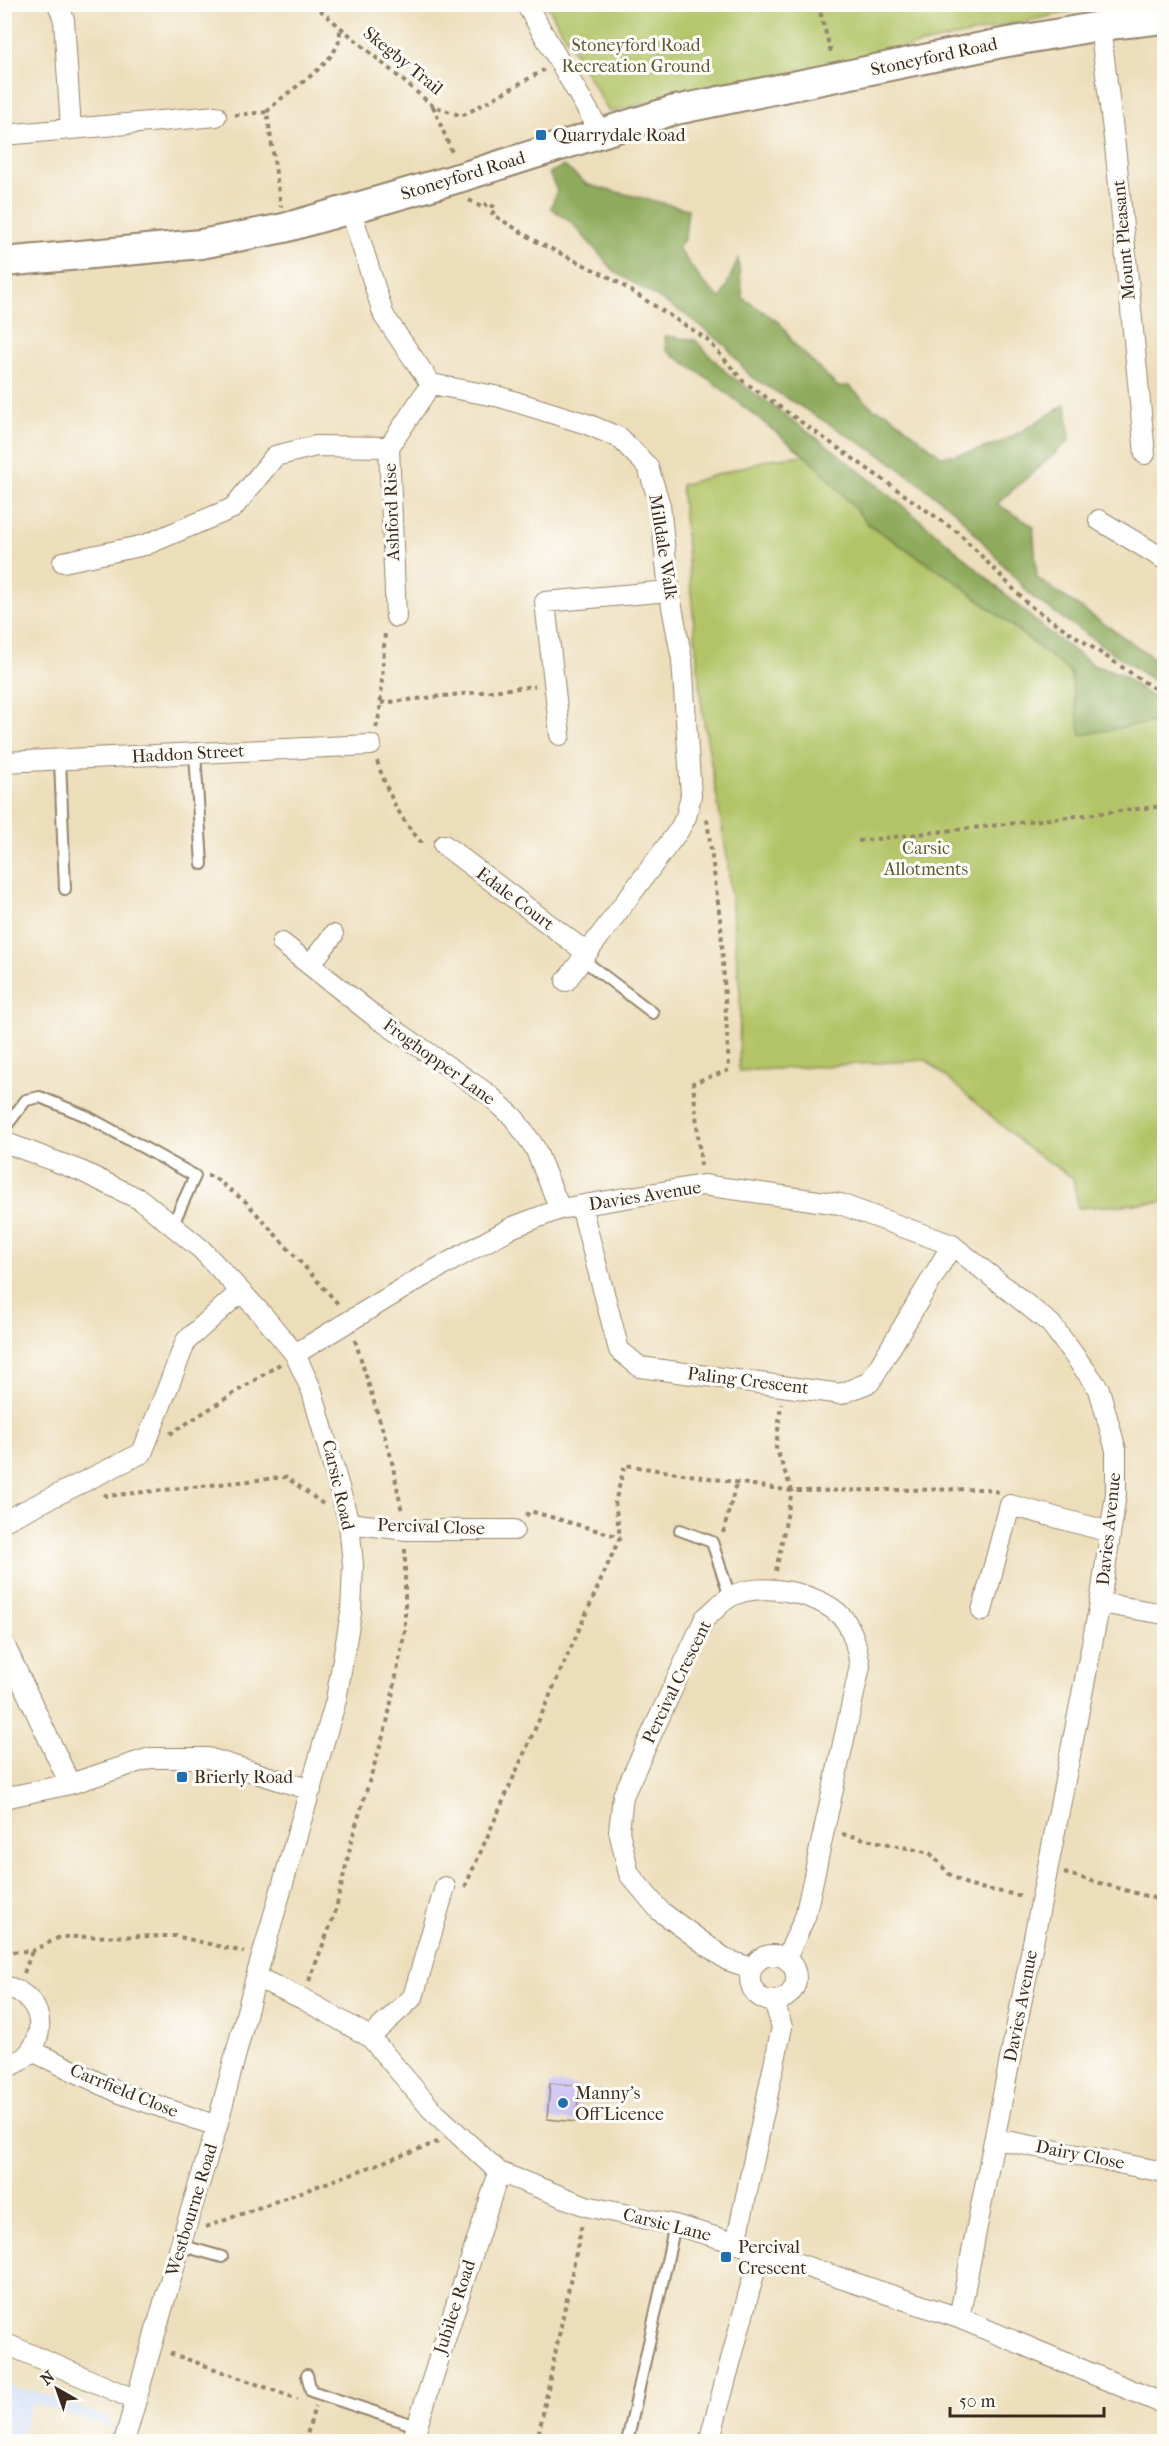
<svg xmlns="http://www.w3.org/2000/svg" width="1169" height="2446" viewBox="0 0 1169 2446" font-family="'IM FELL French Canon',serif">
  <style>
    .built { fill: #cadcf9 }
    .green { fill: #b3c467; stroke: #777742; stroke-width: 1.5 }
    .forest { fill: #8eaa5c; stroke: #646a3d; stroke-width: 1.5 }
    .building { fill: #c3b7f3 }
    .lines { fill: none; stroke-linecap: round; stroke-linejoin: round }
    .lane-casing { stroke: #94846c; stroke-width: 14 }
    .street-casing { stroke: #94846c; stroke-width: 22 }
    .secondary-casing { stroke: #94846c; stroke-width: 32 }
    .path { stroke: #94846c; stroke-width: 4; stroke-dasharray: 4.5 4.5; stroke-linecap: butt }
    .lane { stroke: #fff; stroke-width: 10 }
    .street { stroke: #fff; stroke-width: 20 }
    .secondary { stroke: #fff; stroke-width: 28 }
    .poi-dot { fill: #1f6fb2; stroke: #fdfcf7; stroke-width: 2 }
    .labels { text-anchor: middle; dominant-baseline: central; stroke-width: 6; stroke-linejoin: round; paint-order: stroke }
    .park-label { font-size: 18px; fill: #5f5834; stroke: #fdfcf7 }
    .street-label { font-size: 18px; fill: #3b2a1e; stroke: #fdfcf7 }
    .poi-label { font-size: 18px; fill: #3b2a1e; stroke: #fdfcf7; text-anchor: start }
  </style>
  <rect width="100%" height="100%" fill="#fdfcf7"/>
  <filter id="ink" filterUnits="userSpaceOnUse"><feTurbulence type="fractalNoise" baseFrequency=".0167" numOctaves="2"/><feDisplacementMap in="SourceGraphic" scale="12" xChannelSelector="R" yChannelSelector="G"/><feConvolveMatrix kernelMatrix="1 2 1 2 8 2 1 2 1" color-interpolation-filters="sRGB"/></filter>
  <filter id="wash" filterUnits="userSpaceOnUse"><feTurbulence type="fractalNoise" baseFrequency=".008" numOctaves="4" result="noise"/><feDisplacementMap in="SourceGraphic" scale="24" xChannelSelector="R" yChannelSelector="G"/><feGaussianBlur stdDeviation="1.35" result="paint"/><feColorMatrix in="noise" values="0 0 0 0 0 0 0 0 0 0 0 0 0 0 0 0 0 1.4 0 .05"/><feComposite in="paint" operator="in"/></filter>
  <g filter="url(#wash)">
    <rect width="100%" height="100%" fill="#eddebb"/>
    <path class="built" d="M 5,2382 L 18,2390 L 33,2391 L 106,2417 L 117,2429 L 32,2403 L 19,2441 L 5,2441 Z"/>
    <path class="green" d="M 1135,4 L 1136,7 L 1083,9 L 609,112 L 547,5 Z
      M 805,455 L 839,486 L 868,524 L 955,581 L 1070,672 L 1081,735 L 1164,720 L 1164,1202 L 1078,1208 L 1073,1178 L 1029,1149 L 926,1060 L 739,1071 L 740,992 L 727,857 L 702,710 L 681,485 L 770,459 Z"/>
    <path class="forest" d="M 564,166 L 588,185 L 688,209 L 685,238 L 678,248 L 702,281 L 721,299 L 738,259 L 743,298 L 780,323 L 795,345 L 838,387 L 849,386 L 874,409 L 888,413 L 941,456 C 998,452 1019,432 1066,404 L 1070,440 L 997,504 L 1033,526 L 1037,578 L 1164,665 L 1164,688 L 1032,597 L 956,512 L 887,459 L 750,376 L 726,346 L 683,313 L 615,272 L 572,223 L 551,208 L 557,191 L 549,173 Z
      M 665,336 L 695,340 L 727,373 L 836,452 L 941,537 L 1042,627 L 1093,665 L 1119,673 L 1164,706 L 1164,720 L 1081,735 L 1070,672 L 954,580 L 868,524 L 817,465 L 714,383 L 666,350 Z"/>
    <g id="blocks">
      <path class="building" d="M 550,2083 L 579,2086 L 576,2122 L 547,2119 Z"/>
    </g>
  </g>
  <g filter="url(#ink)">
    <use href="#blocks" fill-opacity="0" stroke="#94846c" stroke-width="1.5"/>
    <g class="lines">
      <g class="lane-casing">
        <path id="lane" d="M 195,753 L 202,864
          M 60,759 L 65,889
          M 582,959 L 653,1013
          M 4,1129 L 26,1100 L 40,1097 L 86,1116 L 195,1176 L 172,1226
          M 680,1530 L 712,1542 L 730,1597
          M 180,2245 L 222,2257
          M 307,2375 L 311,2391 L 416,2426
          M 627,2442 L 675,2225"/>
      </g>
      <g class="street-casing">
        <path id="street" d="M 58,4 L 64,20 L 71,129
          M 526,4 L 601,133
          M 1100,26 L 1116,155 L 1145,454
          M 4,135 L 216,116
          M 351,211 L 384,316 L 431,384 L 500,397 L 587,424 L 620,438 L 648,467 L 660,505 L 669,591 L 682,660 L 691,795 L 686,817 L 679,830 L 566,981
          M 1099,520 L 1164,559
          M 63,562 L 145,545 L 233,508 L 275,456 L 316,446 L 389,447
          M 396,617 L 389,447 L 431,384
          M 560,735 L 545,602 L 669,591
          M 4,762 L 371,745
          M 444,845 L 587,953
          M 282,943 L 373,1015 L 488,1094 L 514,1118 L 535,1148 L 560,1209
          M 310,965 L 333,935
          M 4,1142 L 81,1171 L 141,1200 L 201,1249 L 261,1313 L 295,1354 L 312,1391 L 349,1523 L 353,1565 L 351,1613 L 336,1700 L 256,1977 L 217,2126 L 183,2236 L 124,2442
          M 581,1206 L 619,1350 L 640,1367 L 841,1394 L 870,1382 L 952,1245
          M 295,1354 L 422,1277 L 513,1227 L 560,1209 L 703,1185 L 840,1204 L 952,1245 L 1051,1324 L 1099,1389 L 1116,1450 L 1116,1494 L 1100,1603 L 959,2318
          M 4,1521 L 142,1453 L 186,1341 L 240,1292
          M 349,1523 L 406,1530 L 514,1530
          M 1100,1603 L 1164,1614
          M 982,1611 L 1010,1505 L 1110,1532
          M 4,1644 L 70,1784
          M 4,1798 L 70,1784 L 150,1758 L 208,1758 L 311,1790
          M750 1978a23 23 0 1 1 46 0a23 23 0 1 1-46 0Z
          M 751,1968 L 727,1960 L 660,1911 L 629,1874 L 619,1831 L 623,1796 L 705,1618 C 713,1612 721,1602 730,1597 C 760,1580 821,1593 843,1618 C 854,1631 857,1649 860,1666 L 805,1917 L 786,1959
          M 256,1977 L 303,1999 L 370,2037 L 432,2110 L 499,2172 L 586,2206 L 675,2225 L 736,2243 L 959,2318 L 1164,2404
          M 4,1986 C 52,1996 50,2056 4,2068
          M 370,2037 L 413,1997 L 445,1887
          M 32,2051 L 120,2093 L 217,2126
          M 996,2139 L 1164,2172
          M 736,2243 L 782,2027 L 774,2001
          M 4,2343 L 136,2400
          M 412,2442 L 499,2172
          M 709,2442 L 760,2251"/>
      </g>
      <g class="secondary-casing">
        <path id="secondary" d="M 4,262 L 201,244 L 284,228 L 462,177 L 671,111 L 997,44 L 1100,26 L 1164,19"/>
      </g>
      <path class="path" d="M 313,4 L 433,106 L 462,116 L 544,70
        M 818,4 L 832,56
        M 433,106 L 453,155
        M 267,112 C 287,89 323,74 337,46 C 340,41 340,33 340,27
        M 235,115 L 267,112 L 281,207
        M 469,200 L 483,208 L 487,203 L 496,208 L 492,214 L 539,243 L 611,278 L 708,340 L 743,381 L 960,534 L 1030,606 L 1164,695
        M 381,703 L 535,686
        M 376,728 L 380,712 L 385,632
        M 377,761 C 388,794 400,820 424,845
        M 858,841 L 1164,806
        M 701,1166 L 693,1083 L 729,1070 L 721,926 L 707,819
        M 207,1176 L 212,1176 L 246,1202 L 340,1306
        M 355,1340 L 391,1457 L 402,1512
        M 170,1434 L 280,1364
        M 104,1494 L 107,1496 L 286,1477 L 323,1504
        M 526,1516 L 530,1511 L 620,1537
        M 723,1533 L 737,1481
        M 776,1571 L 792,1491 L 776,1448 L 781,1404
        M 842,1834 L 930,1853 L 949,1874 L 970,1886 L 1023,1896
        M 1064,1873 L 1164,1901
        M 465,1887 L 620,1537 L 615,1502 L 625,1465 L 792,1491 L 986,1489 L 998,1492
        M 4,1952 L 32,1951 L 60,1937 L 175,1936 L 244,1952
        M 24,1973 L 32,1951
        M 309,1981 L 335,1913 L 353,1835 L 387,1723 L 405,1630 L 405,1549
        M 206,2227 L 438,2142
        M 170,2353 L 298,2399
        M 305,2442 L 315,2406
        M 537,2442 L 582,2224"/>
      <use href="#lane" class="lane"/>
      <use href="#street" class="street"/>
      <use href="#secondary" class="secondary"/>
    </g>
  </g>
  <g class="poi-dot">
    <rect x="535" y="129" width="12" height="12" rx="3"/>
    <rect x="176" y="1771" width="12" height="12" rx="3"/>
    <circle cx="563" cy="2103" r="6"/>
    <rect x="720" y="2251" width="12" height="12" rx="3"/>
  </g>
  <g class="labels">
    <g class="park-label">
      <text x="636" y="45">Stoneyford Road<tspan x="636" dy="21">Recreation Ground</tspan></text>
      <text x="926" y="848">Carsic<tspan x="926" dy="21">Allotments</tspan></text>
    </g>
    <g class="street-label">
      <text transform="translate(934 57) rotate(-12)">Stoneyford Road</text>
      <text transform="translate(403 61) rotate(39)">Skegby Trail</text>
      <text transform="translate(463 176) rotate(-17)">Stoneyford Road</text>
      <text transform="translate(1124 240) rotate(-95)">Mount Pleasant</text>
      <text transform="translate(392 512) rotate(-92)">Ashford Rise</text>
      <text transform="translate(663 547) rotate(81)">Milldale Walk</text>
      <text transform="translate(188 754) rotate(-3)">Haddon Street</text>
      <text transform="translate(515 899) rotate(37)">Edale Court</text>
      <text transform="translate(439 1062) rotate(36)">Froghopper Lane</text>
      <text transform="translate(645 1196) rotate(-9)">Davies Avenue</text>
      <text transform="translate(748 1381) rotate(7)">Paling Crescent</text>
      <text transform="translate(338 1485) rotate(77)">Carsic Road</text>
      <text transform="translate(431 1527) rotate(2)">Percival Close</text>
      <text transform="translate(1109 1529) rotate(-84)">Davies Avenue</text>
      <text transform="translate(677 1682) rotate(-64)">Percival Crescent</text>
      <text transform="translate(1021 2006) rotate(-79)">Davies Avenue</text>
      <text transform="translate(124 2091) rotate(22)">Carrfield Close</text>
      <text transform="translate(1080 2155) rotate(11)">Dairy Close</text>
      <text transform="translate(192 2210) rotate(-73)">Westbourne Road</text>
      <text transform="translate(667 2225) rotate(14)">Carsic Lane</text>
      <text transform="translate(455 2307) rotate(-72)">Jubilee Road</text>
    </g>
    <g class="poi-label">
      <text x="553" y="135">Quarrydale Road</text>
      <text x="194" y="1777">Brierly Road</text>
      <text x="575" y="2093">Manny's<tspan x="575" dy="21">Off Licence</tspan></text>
      <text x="738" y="2247">Percival<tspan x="738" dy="21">Crescent</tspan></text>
    </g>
  </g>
  <rect width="1169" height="2446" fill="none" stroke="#fdfcf7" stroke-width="24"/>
  <g transform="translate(57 2389) rotate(320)" stroke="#fdfcf7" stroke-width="4.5" paint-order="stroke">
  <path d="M0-4.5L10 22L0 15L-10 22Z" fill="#3b2a1e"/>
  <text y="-9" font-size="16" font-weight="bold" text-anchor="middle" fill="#3b2a1e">N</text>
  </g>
  <path d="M950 2407v9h154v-9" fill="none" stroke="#3b2a1e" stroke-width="3"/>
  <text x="959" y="2407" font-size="18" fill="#3b2a1e" stroke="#fdfcf7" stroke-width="4.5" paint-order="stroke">50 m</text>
</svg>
